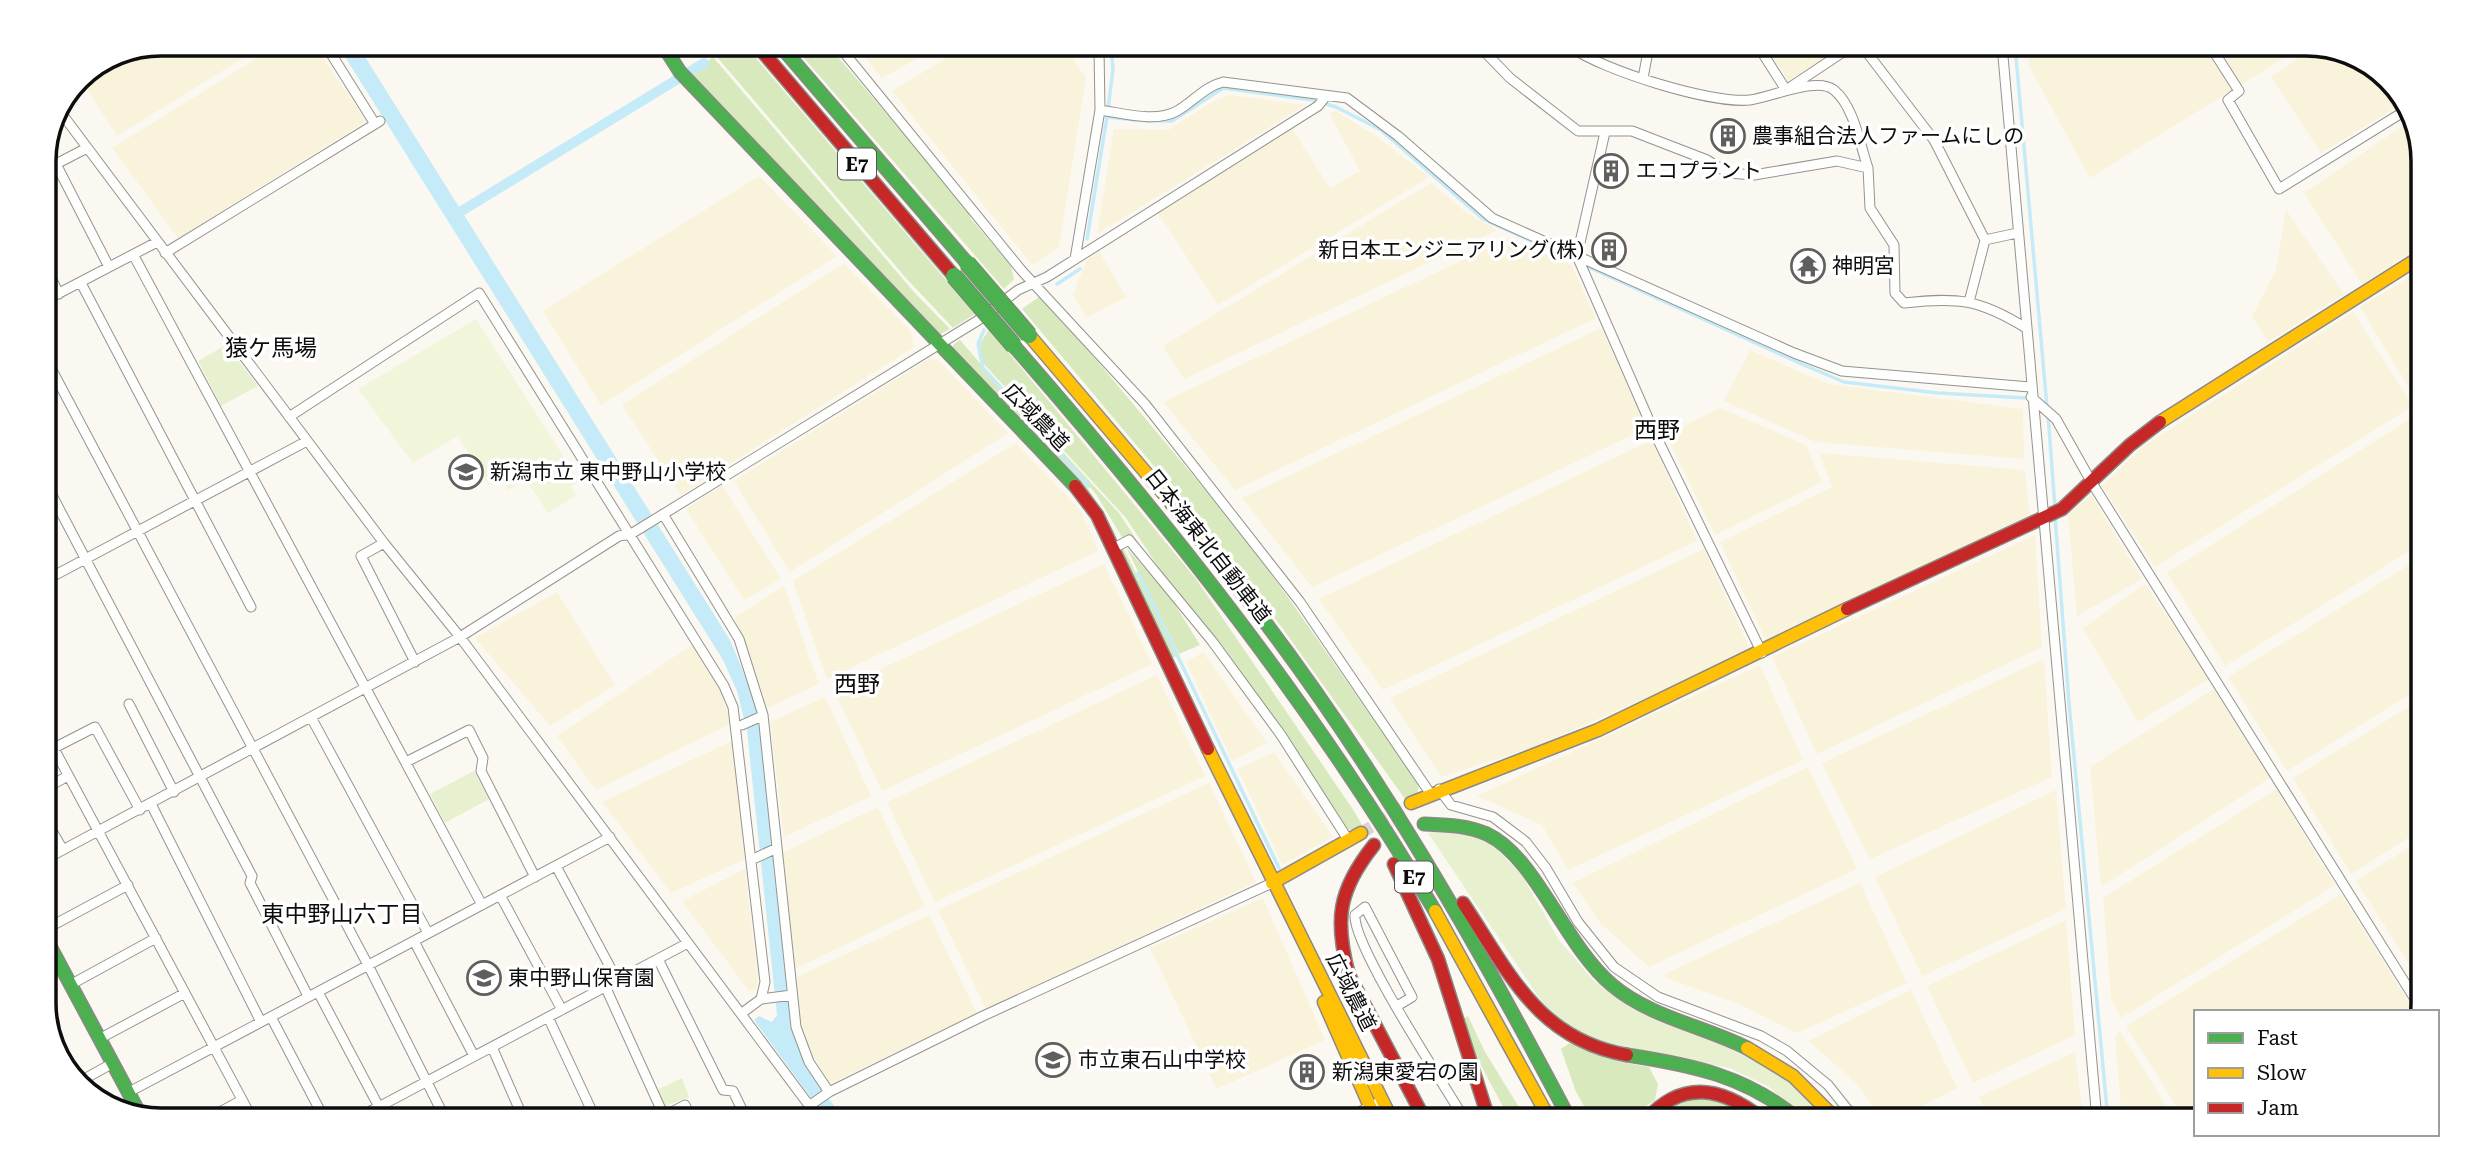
<svg xmlns="http://www.w3.org/2000/svg" width="2467" height="1164" viewBox="0 0 2467 1164" font-family="'Roboto Serif','Noto Sans JP',serif">
  <style>
    .farmland { fill: #f9f3dc }
    .green { fill: #e7f1cf }
    .forest { fill: #d8eabd }
    .pitch { fill: #f1f5d9 }
    .water { fill: #c5ebf8 }
    .lines { fill: none; stroke-linecap: round; stroke-linejoin: round }
    .stream { stroke: #c5ebf8; stroke-width: 3.5 }
    .canal { stroke: #c5ebf8; stroke-width: 10 }
    .secondary-tunnel { stroke: #d7d5cf; stroke-width: 12; stroke-dasharray: 12 6; stroke-linecap: butt }
    .street-casing { stroke: #949390; stroke-width: 11 }
    .fast-casing { stroke: #8b8986; stroke-width: 15 }
    .slow-casing { stroke: #8b8986; stroke-width: 15 }
    .jam-casing { stroke: #8b8986; stroke-width: 15 }
    .street { stroke: #fefefd; stroke-width: 9 }
    .fast { stroke: #4caf50; stroke-width: 12 }
    .slow { stroke: #ffc107; stroke-width: 12 }
    .jam { stroke: #c62828; stroke-width: 12 }
    .fast-bridge-casing { stroke: #81807d; stroke-width: 18; stroke-linecap: butt }
    .fast-bridge { stroke: #4caf50; stroke-width: 16 }
    .labels { text-anchor: middle; dominant-baseline: central; stroke-width: 7; stroke-linejoin: round; paint-order: stroke }
    .shield { fill: #fff; stroke: #565656; stroke-width: 2 }
    .shield-label { font-size: 19px; font-weight: bold; fill: #0d0d0d }
    .poi-label { font-size: 21px; fill: #0d0d0d; stroke: #fff; text-anchor: start }
    .street-label { font-size: 21px; fill: #0d0d0d; stroke: #fff }
    .neighbourhood-label { font-size: 23px; fill: #0d0d0d; stroke: #fff }
    .rim { fill: none; stroke: #0d0d0d; stroke-width: 3.5 }
  </style>
  <rect width="100%" height="100%" fill="#fbf8f1"/>
  <path class="farmland" d="M 2203,44 L 2232,90 L 2090,178 L 2030,68 L 2027,45 Z
    M 2216,44 L 2305,44 L 2241,85 Z
    M 1766,46 L 1845,46 L 1788,81 Z
    M 2316,46 L 2351,53 L 2403,96 L 2405,102 L 2321,153 L 2271,77 Z
    M 935,49 L 882,78 L 859,50 Z
    M 961,49 L 1067,49 L 1086,78 L 1059,247 L 1032,265 L 892,91 Z
    M 253,52 L 117,136 L 79,77 L 117,53 Z
    M 267,52 L 319,52 L 366,121 L 178,238 L 112,148 Z
    M 1230,95 L 1306,105 L 1097,234 L 1114,129 L 1168,130 L 1214,101 Z
    M 1336,111 L 1376,136 L 1429,177 L 1218,305 L 1158,213 L 1291,127 L 1330,188 L 1360,171 L 1329,113 Z
    M 2411,120 L 2423,154 L 2422,245 L 2362,284 L 2304,193 Z
    M 759,176 L 837,256 L 601,405 L 543,311 Z
    M 1431,183 L 1467,213 L 1497,230 L 1184,379 L 1163,346 Z
    M 2286,210 L 2344,294 L 2268,342 L 2252,316 L 2276,270 Z
    M 1509,238 L 1571,265 L 1596,318 L 1235,490 L 1163,402 Z
    M 1099,251 L 1126,297 L 1086,318 L 1073,295 L 1086,261 Z
    M 844,263 L 910,330 L 914,347 L 681,495 L 622,405 Z
    M 2422,269 L 2421,403 L 2419,404 L 2360,307 Z
    M 2353,312 L 2413,406 L 2155,567 L 2102,486 L 2142,447 Z
    M 1601,328 L 1647,428 L 1312,587 L 1242,498 Z
    M 1750,350 L 1828,384 L 2023,409 L 2024,459 L 1816,442 L 1724,401 Z
    M 930,358 L 939,361 L 1008,433 L 790,572 L 734,481 Z
    M 1720,408 L 1806,445 L 1822,482 L 1715,535 L 1666,435 Z
    M 2418,414 L 2420,418 L 2419,545 L 2225,666 L 2167,573 Z
    M 1652,440 L 1697,541 L 1383,690 L 1319,599 Z
    M 1016,443 L 1081,511 L 1098,551 L 827,679 L 793,581 Z
    M 1819,453 L 2025,470 L 2030,515 L 1766,641 L 1720,542 L 1832,487 Z
    M 722,485 L 781,579 L 744,600 L 686,509 Z
    M 2091,495 L 2142,579 L 2077,616 L 2068,515 Z
    M 2035,535 L 2042,647 L 1817,754 L 1772,657 Z
    M 1704,549 L 1751,651 L 1540,745 L 1441,777 L 1390,698 Z
    M 2419,559 L 2418,689 L 2287,771 L 2228,677 Z
    M 1104,564 L 1152,664 L 882,791 L 834,691 Z
    M 2145,584 L 2209,679 L 2138,722 L 2083,628 Z
    M 784,586 L 819,684 L 767,708 L 735,617 Z
    M 557,592 L 615,685 L 550,726 L 475,638 Z
    M 693,644 L 721,690 L 730,724 L 596,790 L 557,736 Z
    M 1203,652 L 1267,743 L 1232,761 L 1186,662 Z
    M 2044,659 L 2052,777 L 1870,859 L 1822,763 Z
    M 1760,665 L 1803,760 L 1568,870 L 1542,825 L 1477,796 Z
    M 1157,675 L 1205,776 L 935,902 L 887,802 Z
    M 2214,689 L 2270,778 L 2101,887 L 2090,767 Z
    M 825,697 L 871,796 L 784,837 L 770,722 Z
    M 2418,701 L 2416,833 L 2351,874 L 2293,778 Z
    M 732,741 L 745,859 L 671,893 L 602,802 Z
    M 1274,752 L 1333,837 L 1282,865 L 1238,769 Z
    M 1808,767 L 1857,869 L 1649,967 L 1601,924 L 1573,883 Z
    M 1209,783 L 1256,882 L 986,1009 L 938,910 Z
    M 2277,789 L 2335,885 L 2121,1018 L 2111,998 L 2103,898 Z
    M 2056,790 L 2066,909 L 1922,976 L 1875,877 Z
    M 878,807 L 925,906 L 795,969 L 782,853 Z
    M 2416,843 L 2415,973 L 2356,881 Z
    M 745,869 L 758,980 L 756,990 L 749,991 L 682,901 Z
    M 1860,883 L 1907,983 L 1797,1033 L 1739,1004 L 1666,978 L 1665,974 Z
    M 2341,894 L 2415,1012 L 2196,1012 L 2196,1120 L 2185,1120 L 2126,1026 Z
    M 1263,898 L 1325,1040 L 1217,1089 L 1150,948 Z
    M 929,915 L 977,1014 L 829,1084 L 806,1043 L 800,1017 L 797,977 Z
    M 2066,920 L 2075,1035 L 1973,1083 L 1927,986 Z
    M 1911,990 L 1957,1088 L 1893,1120 L 1882,1120 L 1859,1086 L 1809,1041 Z
    M 2120,1031 L 2175,1120 L 2122,1120 L 2115,1036 Z
    M 2075,1052 L 2084,1120 L 1990,1120 L 1979,1097 Z"/>
  <path class="green" d="M 226,345 L 258,386 L 221,406 L 198,361 Z
    M 474,771 L 489,799 L 445,823 L 430,794 Z
    M 1446,830 L 1466,833 L 1493,845 L 1521,874 L 1559,940 L 1593,980 L 1619,1000 L 1720,1042 L 1783,1074 L 1830,1120 L 1807,1120 L 1769,1087 L 1730,1068 L 1602,1045 L 1568,1030 L 1542,1002 L 1428,833 Z
    M 682,1078 L 689,1097 L 665,1106 L 657,1090 Z"/>
  <path class="forest" d="M 711,50 L 749,50 L 975,314 L 953,328 L 905,277 Z
    M 797,50 L 832,50 L 969,210 L 971,219 L 1011,266 L 1014,279 L 1004,289 Z
    M 713,57 L 914,292 L 950,329 L 939,335 L 926,325 L 690,75 Z
    M 1042,295 L 1206,491 L 1278,583 L 1419,785 L 1417,795 L 1405,799 L 1283,629 L 1200,521 L 1022,309 Z
    M 989,329 L 1196,579 L 1354,811 L 1362,825 L 1357,830 L 1347,829 L 1162,573 L 1126,518 L 982,362 L 980,344 Z
    M 960,340 L 1086,485 L 1120,541 L 1081,485 L 953,352 L 953,345 Z
    M 988,371 L 1119,513 L 1147,556 L 1130,536 L 1123,539 L 1096,494 Z
    M 1123,547 L 1177,656 L 1172,658 L 1121,550 Z
    M 1126,547 L 1171,598 L 1200,645 L 1179,654 Z
    M 1468,1016 L 1485,1052 L 1527,1120 L 1510,1120 L 1476,1056 L 1464,1018 Z
    M 1571,1042 L 1626,1063 L 1649,1067 L 1658,1084 L 1655,1100 L 1646,1106 L 1637,1120 L 1592,1120 L 1576,1092 L 1561,1049 Z
    M 1698,1097 C 1720,1101 1737,1104 1753,1120 L 1657,1120 L 1674,1104 Z"/>
  <path class="pitch" d="M 476,319 L 579,481 L 571,487 L 576,495 L 548,513 L 526,480 L 508,490 L 502,478 L 489,486 L 458,436 L 413,463 L 358,389 Z"/>
  <path class="water" d="M 342,52 L 362,52 L 730,640 L 748,683 L 760,724 L 791,1020 L 809,1071 L 844,1120 L 827,1120 L 754,1020 L 759,1016 L 772,1022 L 777,1015 L 747,730 L 737,691 L 723,660 Z"/>
  <g class="lines">
    <path class="stream" d="M 2015,45 L 2047,407
      M 1108,109 L 1113,69 L 1111,49
      M 1107,117 L 1136,120
      M 1147,121 L 1172,121 L 1223,88 L 1313,100 L 1336,107 L 1381,130 L 1483,219 L 1804,365 L 1844,382 L 1938,393 L 2026,398
      M 1087,239 L 1107,117
      M 1057,284 L 1080,269
      M 984,330 L 978,344 L 983,368 L 1089,486
      M 2048,414 L 2055,508
      M 2055,516 L 2069,703 L 2108,1120
      M 1138,573 L 1279,868"/>
    <path class="canal" d="M 455,215 L 704,63"/>
    <path class="secondary-tunnel" d="M 1361,833 L 1411,803"/>
    <g class="street-casing">
      <path id="street" d="M 2209,44 L 2239,91 L 2228,100 L 2279,189 L 2408,109
        M 2002,45 L 2097,1120
        M 1758,46 L 1786,90 L 1852,46
        M 1862,46 L 1934,140 L 1985,240 L 1969,302
        M 1480,47 L 1510,78 L 1578,131 L 1632,131 L 1707,160 L 1728,173 L 1754,175 L 1837,161 L 1868,168 L 1870,208 L 1894,245 L 1895,293 L 1904,303 C 1958,297 1979,299 2026,328
        M 1571,47 C 1602,70 1711,104 1750,100 C 1769,98 1817,76 1834,90 C 1854,106 1860,145 1868,168
        M 842,50 L 1022,271 L 1145,404 L 1300,602 L 1430,793
        M 330,52 L 375,124
        M 1643,78 L 1649,46
        M 1100,110 C 1123,113 1155,123 1177,111 C 1193,102 1204,87 1223,82 L 1347,98 L 1398,136 L 1492,218 L 1794,353 L 1842,371 L 2030,387
        M 62,114 L 384,543 L 460,637 L 820,1120
        M 1605,132 L 1577,256 L 1655,434 L 1762,653
        M 87,148 L 56,164 L 109,267
        M 46,150 L 48,153
        M 1985,240 L 2017,233
        M 165,253 L 380,121
        M 134,256 L 482,905
        M 1075,259 L 1100,110 L 1099,49
        M 44,264 L 59,294
        M 81,283 L 251,607
        M 44,301 L 157,242
        M 44,355 L 368,965 L 446,1120
        M 2031,397 L 2056,419 L 2092,483 L 2415,999
        M 289,417 L 479,293 L 724,686 L 733,707 L 765,982 L 761,999 L 742,1013
        M 44,480 L 252,876 L 250,883 L 308,996
        M 663,514 L 739,639 L 763,715 L 796,1027 L 809,1062 L 829,1092
        M 384,543 L 361,556 L 415,662
        M 1112,549 L 1129,540 L 1212,641 L 1281,735 L 1349,841
        M 44,581 L 307,441
        M 129,704 L 174,792
        M 312,719 L 428,933
        M 742,725 L 760,717
        M 44,730 L 253,1120
        M 54,748 L 95,727 L 140,810
        M 406,762 L 469,730 L 483,758 L 481,771 L 535,877
        M 44,789 L 68,776
        M 1439,789 L 1451,805 L 1493,817 L 1526,842 L 1546,868 L 1578,922 L 1614,967 L 1658,997 L 1761,1036 L 1787,1051 L 1828,1085 L 1856,1120
        M 151,804 L 261,1022
        M 44,817 L 63,850
        M 44,860 L 460,637 L 619,536 L 631,534 L 977,321 L 1018,290 L 1047,277 L 1318,106 L 1326,96
        M 751,860 L 777,848
        M 556,866 L 617,980
        M 500,895 L 562,1010
        M 44,930 L 128,885
        M 414,941 L 474,1056
        M 658,959 L 723,1090 L 733,1091 L 747,1120
        M 70,985 L 156,938
        M 605,986 L 664,1116 L 685,1105 L 692,1120
        M 318,992 L 379,1107
        M 761,999 L 792,995
        M 1397,1006 L 1412,997 L 1365,907 L 1355,915 C 1352,945 1445,1086 1465,1120
        M 271,1017 L 325,1120
        M 548,1017 L 596,1120
        M 99,1039 L 185,993
        M 492,1047 L 524,1120
        M 79,1082 L 113,1063
        M 129,1092 L 610,837
        M 809,1106 L 829,1092 L 983,1016 L 1272,883
        M 372,1110 L 377,1120
        M 205,1120 L 242,1100
        M 354,1120 L 686,944
        M 1343,1120 L 1383,1100"/>
    </g>
    <g class="fast-casing">
      <path id="fast" d="M 666,50 L 680,72 L 1075,486
        M 784,50 L 967,263
        M 1014,346 C 1171,526 1313,705 1435,911
        M 1255,609 C 1377,768 1477,943 1570,1120
        M 1424,824 C 1446,825 1466,825 1487,834 C 1536,857 1565,946 1612,985 C 1650,1017 1703,1026 1747,1048
        M 44,935 L 141,1116
        M 1627,1055 C 1692,1065 1747,1076 1799,1120"/>
    </g>
    <g class="slow-casing">
      <path id="slow" d="M 1029,335 L 1164,494 L 1255,609
        M 2160,422 L 2422,256
        M 1208,749 L 1392,1120
        M 1411,803 L 1598,730 L 1847,609
        M 1272,883 L 1361,833
        M 1435,911 L 1550,1120
        M 1324,1002 L 1376,1120
        M 1747,1048 L 1793,1076 L 1837,1120"/>
    </g>
    <g class="jam-casing">
      <path id="jam" d="M 761,50 L 954,276
        M 1075,486 L 1097,515 L 1208,749
        M 1847,609 L 2062,509 L 2130,445 L 2160,422
        M 1374,845 C 1338,890 1334,920 1349,975 L 1425,1120
        M 1394,864 L 1438,959 L 1489,1120
        M 1463,903 C 1509,972 1537,1039 1627,1055
        M 1646,1120 C 1683,1078 1724,1088 1764,1120"/>
    </g>
    <use href="#street" class="street"/>
    <use href="#fast" class="fast"/>
    <use href="#slow" class="slow"/>
    <use href="#jam" class="jam"/>
    <g class="fast-bridge-casing">
      <path id="fast-bridge" d="M 967,263 L 1029,335
        M 954,276 L 1014,346"/>
    </g>
    <use href="#fast-bridge" class="fast-bridge"/>
  </g>
  <defs>
    <g id="building-ring" transform="scale(1.75)"><circle r="9.5" fill="#fff" stroke="#605f5d" stroke-width="1.5"/><path d="M-4-6H4V6H1V3H-1V6H-4ZM-2.5-4.3h1.7v1.8h-1.7ZM.8-4.3h1.7v1.8H.8ZM-2.5-1h1.7V.8h-1.7ZM.8-1h1.7V.8H.8Z" fill="#605f5d"/></g>
    <g id="temple-ring" transform="scale(1.75)"><circle r="9.5" fill="#fff" stroke="#605f5d" stroke-width="1.5"/><path d="M0-6L5-2H3V0L6.5 2.5H4V6H1.5V3h-3V6H-4V2.5H-6.5L-3 0V-2H-5Z" fill="#605f5d"/></g>
    <g id="school-ring" transform="scale(1.75)"><circle r="9.5" fill="#fff" stroke="#605f5d" stroke-width="1.5"/><path d="M0-5L7-2L0 1L-7-2ZM-4 1L0 2.5L4 1V4Q0 6-4 4Z" fill="#605f5d"/></g>
  </defs>
  <g fill-rule="evenodd">
    <use href="#building-ring" x="1728" y="136"/>
    <use href="#building-ring" x="1611" y="171"/>
    <use href="#building-ring" x="1609" y="250"/>
    <use href="#temple-ring" x="1808" y="266"/>
    <use href="#school-ring" x="466" y="472"/>
    <use href="#school-ring" x="484" y="978"/>
    <use href="#school-ring" x="1053" y="1060"/>
    <use href="#building-ring" x="1307" y="1072"/>
  </g>
  <g class="labels">
    <g class="shield">
      <rect x="838" y="148.5" width="38" height="31" rx="5"/>
      <rect x="1395" y="861.5" width="38" height="31" rx="5"/>
    </g>
    <g class="shield-label">
      <text x="857" y="164">E7</text>
      <text x="1414" y="877">E7</text>
    </g>
    <g class="poi-label">
      <text x="1752" y="136">農事組合法人ファームにしの</text>
      <text x="1636" y="171">エコプラント</text>
      <text x="1584" y="250" text-anchor="end">新日本エンジニアリング(株)</text>
      <text x="1832" y="266">神明宮</text>
      <text x="490" y="472">新潟市立 東中野山小学校</text>
      <text x="508" y="978">東中野山保育園</text>
      <text x="1078" y="1060">市立東石山中学校</text>
      <text x="1332" y="1072">新潟東愛宕の園</text>
    </g>
    <g class="street-label">
      <text transform="translate(1036 417) rotate(46)">広域農道</text>
      <text transform="translate(1208 546) rotate(52)">日本海東北自動車道</text>
      <text transform="translate(1351 992) rotate(63)">広域農道</text>
    </g>
    <g class="neighbourhood-label">
      <text x="271" y="348">猿ケ馬場</text>
      <text x="1657" y="430">西野</text>
      <text x="857" y="684">西野</text>
      <text x="342" y="914">東中野山六丁目</text>
    </g>
  </g>
  <path d="M0 0H2467V1164H0ZM161 56H2306A105 105 0 0 1 2411 161V1003A105 105 0 0 1 2306 1108H161A105 105 0 0 1 56 1003V161A105 105 0 0 1 161 56Z" fill="#fff" fill-rule="evenodd"/>
  <path class="rim" d="M161 56H2306A105 105 0 0 1 2411 161V1003A105 105 0 0 1 2306 1108H161A105 105 0 0 1 56 1003V161A105 105 0 0 1 161 56Z"/>
  <rect x="2194" y="1010" width="245" height="126" fill="#ffffff" stroke="#9e9e9e" stroke-width="2"/>
  <rect x="2208" y="1033" width="35" height="10" fill="#4caf50" stroke="#9e9e9e" stroke-width="2"/>
  <text x="2257" y="1045" font-size="21" fill="#0d0d0d">Fast</text>
  <rect x="2208" y="1068" width="35" height="10" fill="#ffc107" stroke="#9e9e9e" stroke-width="2"/>
  <text x="2257" y="1080" font-size="21" fill="#0d0d0d">Slow</text>
  <rect x="2208" y="1103" width="35" height="10" fill="#c62828" stroke="#9e9e9e" stroke-width="2"/>
  <text x="2257" y="1115" font-size="21" fill="#0d0d0d">Jam</text>
</svg>
